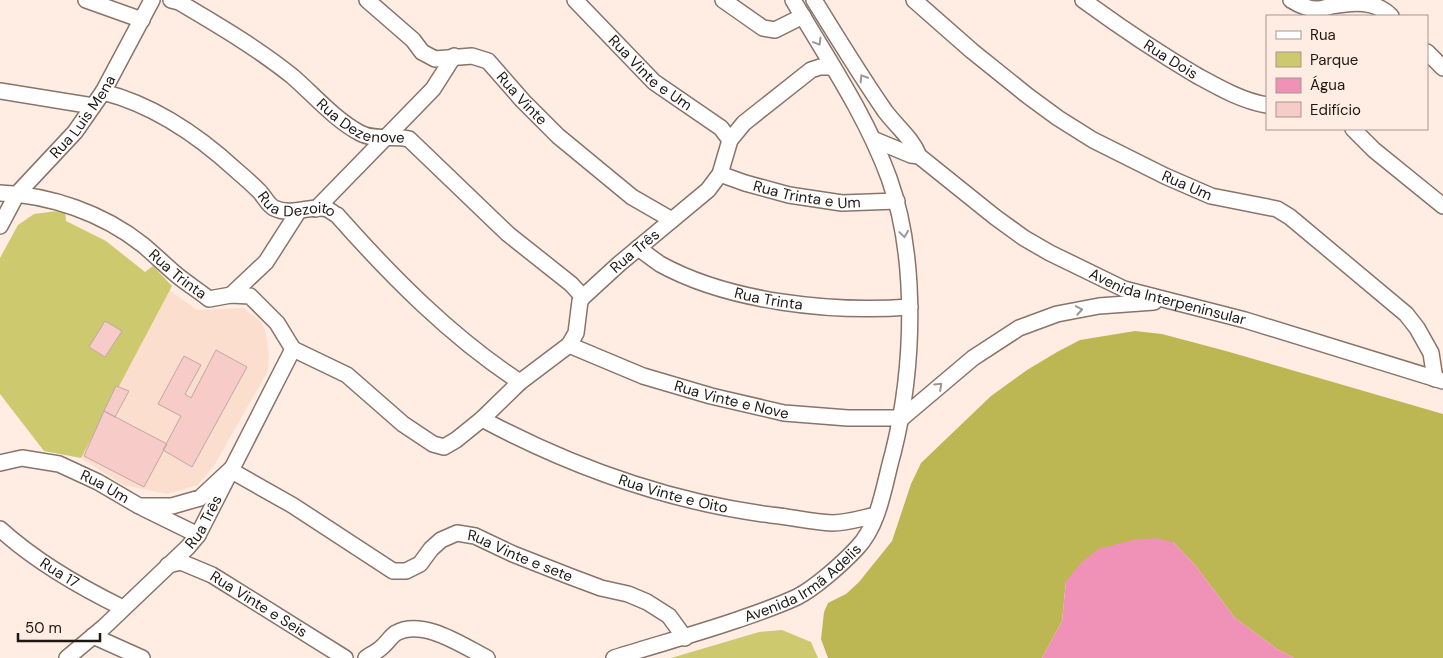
<svg xmlns="http://www.w3.org/2000/svg" width="1443" height="658" viewBox="0 0 1443 658" font-family="'DM Sans',sans-serif">
  <style>
    .built { fill: #fbdece }
    .green { fill: #cdc96f }
    .forest { fill: #bcb753 }
    .water { fill: #f092b8 }
    .building { fill: #f6cbc8; stroke: #c0a7a6 }
    .lines { fill: none; stroke-linecap: round; stroke-linejoin: round }
    .minor-casing { stroke: #87746a; stroke-width: 18 }
    .minor { stroke: #fff; stroke-width: 15 }
    .oneway { stroke: #9a9794 }
    .labels { text-anchor: middle; dominant-baseline: central; stroke-width: 4; stroke-linejoin: round; paint-order: stroke }
    .street-label { font-size: 15px; fill: #1e1712; stroke: #ffede3 }
  </style>
  <rect width="100%" height="100%" fill="#ffede3"/>
  <path class="built" d="M 169,290 L 197,310 L 243,308 L 260,321 L 265,330 L 269,353 L 268,371 L 215,464 L 198,485 L 167,494 L 123,485 L 81,458 L 116,386 Z"/>
  <path class="green" d="M 65,210 L 66,221 L 106,241 L 145,272 L 153,266 L 172,286 L 81,458 L 44,451 L 0,394 L 0,258 L 18,225 L 34,214 Z
    M 782,630 L 811,642 L 818,658 L 671,658 L 759,632 Z"/>
  <path class="forest" d="M 1135,331 L 1162,334 L 1226,351 L 1443,414 L 1443,658 L 1294,658 L 1277,649 L 1235,618 L 1195,565 L 1173,542 L 1066,581 L 1062,621 L 1042,658 L 828,658 L 821,639 L 824,612 L 828,603 L 846,594 L 859,582 L 892,541 L 911,484 L 921,463 L 991,396 L 1027,370 L 1057,352 L 1080,340 Z"/>
  <path class="water" d="M 1155,538 L 1173,542 L 1195,565 L 1235,618 L 1277,649 L 1294,658 L 1042,658 L 1062,621 L 1066,581 L 1081,563 L 1098,549 L 1133,540 Z"/>
  <path class="building" d="M 105,321 L 122,331 L 105,357 L 89,347 Z
    M 216,350 L 247,367 L 192,467 L 163,450 L 181,416 L 158,404 L 184,356 L 201,365 L 185,394 L 191,398 Z
    M 116,386 L 129,391 L 115,417 L 104,411 Z
    M 104,411 L 167,444 L 144,487 L 84,456 Z"/>
  <g class="lines">
    <g class="minor-casing">
      <g id="minor">
        <path d="M 86,0 L 142,20"/>
        <path id="s1" d="M 171,0 L 179,2 C 218,25 257,48 292,76 C 314,95 334,119 360,133 C 375,141 393,135 409,139 L 508,234 L 571,284 L 583,297"/>
        <path id="s2" d="M 367,0 L 413,40 L 422,52 L 435,59 L 472,56 L 488,61 L 523,101 L 558,136 L 632,197 L 672,220"/>
        <path id="s3" d="M 575,0 L 654,82 L 721,128 L 730,140"/>
        <path d="M 723,0 L 763,28 L 775,30 L 803,16"/>
        <path id="s4" d="M 814,0 C 837,37 860,75 885,111 C 896,126 912,138 919,156 L 995,217 L 1024,238 L 1050,253 L 1124,289 L 1245,320 L 1443,381"/>
        <path id="s5" d="M 914,0 L 972,51 L 1028,96 L 1058,118 L 1093,140 L 1165,176 L 1211,196 L 1277,209 L 1290,217 L 1406,314 L 1417,328 L 1431,353 L 1435,379"/>
        <path id="s6" d="M 1083,0 C 1120,27 1157,52 1196,75 C 1218,87 1242,101 1267,105"/>
        <path d="M 1291,0 C 1299,5 1307,9 1317,9 C 1322,9 1327,7 1332,6 C 1353,2 1375,0 1391,16"/>
        <path d="M 1427,52 L 1443,68"/>
        <path d="M 0,91 L 93,106"/>
        <path id="s7" d="M 103,92 C 154,105 198,135 237,171 C 244,177 252,184 259,191 C 264,196 268,205 274,208 C 292,217 313,204 327,209 C 330,210 334,214 337,215 C 391,276 451,337 520,382"/>
        <path d="M 1353,129 L 1374,150 L 1443,206"/>
        <path d="M 875,140 L 911,155 L 919,156"/>
        <path id="s8" d="M 720,174 L 745,183 L 789,195 L 842,203 L 897,201"/>
        <path id="s9" d="M 0,193 C 50,195 103,213 143,245 C 155,255 166,266 178,276 C 188,284 199,291 209,299 L 231,295 L 250,296 L 277,323 L 293,349 L 347,375 L 403,424 L 433,444 L 444,447 L 456,440 L 482,419 L 520,382 L 569,345 L 576,333 L 580,301 L 583,297 L 619,264 L 708,190 L 720,174 L 730,140 L 744,123 L 811,70 L 820,67 L 833,67"/>
        <path d="M 316,209 L 433,89 L 454,56"/>
        <path id="s10" d="M 0,226 L 17,194 L 75,132 L 103,92 L 152,0"/>
        <path id="s11" d="M 638,248 C 645,253 653,259 660,264 C 729,302 832,313 910,307"/>
        <path d="M 231,295 L 266,262 L 298,212"/>
        <path id="s12" d="M 569,345 L 643,376 L 711,396 L 784,413 L 848,418 L 902,418"/>
        <path d="M 902,418 L 973,358 L 1019,328 L 1057,314 L 1099,306 L 1154,302"/>
        <path id="s13" d="M 482,419 C 572,467 670,502 771,515 C 791,517 812,522 832,523 C 847,523 862,518 876,515"/>
        <path id="s14" d="M 0,463 L 22,458 L 59,464 L 98,482 L 139,506 L 172,506 L 200,498 L 230,470 L 292,505 L 393,571 L 406,571 L 420,564 L 431,549 L 441,540 L 457,533 L 475,536 L 513,554 L 569,576 L 601,588 L 628,594 L 647,602 L 669,616 L 685,638"/>
        <path d="M 143,508 L 198,535"/>
        <path id="s15" d="M 0,529 C 34,560 82,588 123,608"/>
        <path id="s16" d="M 168,565 L 181,562 L 212,575 L 345,658"/>
        <path d="M 93,636 L 142,658"/>
        <path id="s17" d="M 67,658 L 104,627 L 188,547 L 198,535 L 293,349"/>
        <path d="M 366,658 C 372,654 378,651 382,647 C 387,643 391,636 396,633 C 423,618 463,646 487,658"/>
        <path id="s18" d="M 614,658 C 655,645 696,634 737,620 C 757,613 778,606 797,597 C 815,588 843,563 857,548 C 880,524 884,484 893,453 C 914,369 918,259 889,178 C 866,115 827,58 793,0"/>
      </g>
    </g>
    <use href="#minor" class="minor"/>
  </g>
  <defs><path id="oneway-chevron" d="M-2-3.5L2.5 0L-2 3.5" fill="none" stroke-width="1.6" stroke-linecap="round" stroke-linejoin="round" transform="scale(1.25)"/></defs>
  <g class="oneway">
    <use href="#oneway-chevron" transform="translate(818 42) rotate(59)"/>
    <use href="#oneway-chevron" transform="translate(863 78) rotate(-122)"/>
    <use href="#oneway-chevron" transform="translate(904 234) rotate(82)"/>
    <use href="#oneway-chevron" transform="translate(1079 310) rotate(-10)"/>
    <use href="#oneway-chevron" transform="translate(939 386) rotate(-43)"/>
  </g>
  <g class="labels">
    <g class="street-label">
      <text stroke="none"><textPath href="#s6" startOffset="106">Rua Dois</textPath></text>
      <text stroke="none"><textPath href="#s3" startOffset="105">Rua Vinte e Um</textPath></text>
      <text stroke="none"><textPath href="#s2" startOffset="195">Rua Vinte</textPath></text>
      <text stroke="none"><textPath href="#s10" startOffset="138">Rua Luis Mena</textPath></text>
      <text stroke="none"><textPath href="#s1" startOffset="229">Rua Dezenove</textPath></text>
      <text stroke="none"><textPath href="#s5" startOffset="332">Rua Um</textPath></text>
      <text stroke="none"><textPath href="#s8" startOffset="90">Rua Trinta e Um</textPath></text>
      <text stroke="none"><textPath href="#s7" startOffset="231">Rua Dezoito</textPath></text>
      <text stroke="none"><textPath href="#s9" startOffset="814">Rua Três</textPath></text>
      <text stroke="none"><textPath href="#s9" startOffset="200">Rua Trinta</textPath></text>
      <text stroke="none"><textPath href="#s4" startOffset="478">Avenida Interpeninsular</textPath></text>
      <text stroke="none"><textPath href="#s11" startOffset="142">Rua Trinta</textPath></text>
      <text stroke="none"><textPath href="#s12" startOffset="172">Rua Vinte e Nove</textPath></text>
      <text stroke="none"><textPath href="#s14" startOffset="111">Rua Um</textPath></text>
      <text stroke="none"><textPath href="#s13" startOffset="206">Rua Vinte e Oito</textPath></text>
      <text stroke="none"><textPath href="#s17" startOffset="194">Rua Três</textPath></text>
      <text stroke="none"><textPath href="#s14" startOffset="591">Rua Vinte e sete</textPath></text>
      <text stroke="none"><textPath href="#s15" startOffset="74">Rua 17</textPath></text>
      <text stroke="none"><textPath href="#s18" startOffset="205">Avenida Irmã Adelis</textPath></text>
      <text stroke="none"><textPath href="#s16" startOffset="102">Rua Vinte e Seis</textPath></text>
    </g>
  </g>
  <rect x="1266" y="15" width="162" height="115" fill="#ffede3" stroke="#a5978f"/>
  <rect x="1276" y="31" width="25" height="8" fill="#ffffff" stroke="#a5978f"/>
  <text x="1310" y="40" font-size="15" fill="#1e1712">Rua</text>
  <rect x="1276" y="52" width="25" height="15" fill="#cdc96f" stroke="#a5978f"/>
  <text x="1310" y="65" font-size="15" fill="#1e1712">Parque</text>
  <rect x="1276" y="78" width="25" height="15" fill="#f092b8" stroke="#a5978f"/>
  <text x="1310" y="90" font-size="15" fill="#1e1712">Água</text>
  <rect x="1276" y="102" width="25" height="15" fill="#f6cbc8" stroke="#a5978f"/>
  <text x="1310" y="115" font-size="15" fill="#1e1712">Edifício</text>
  <path d="M18 633v8h82v-8" fill="none" stroke="#1e1712" stroke-width="2.5"/>
  <text x="25" y="633" font-size="15" fill="#1e1712" stroke="#ffede3" stroke-width="4" paint-order="stroke">50 m</text>
</svg>
